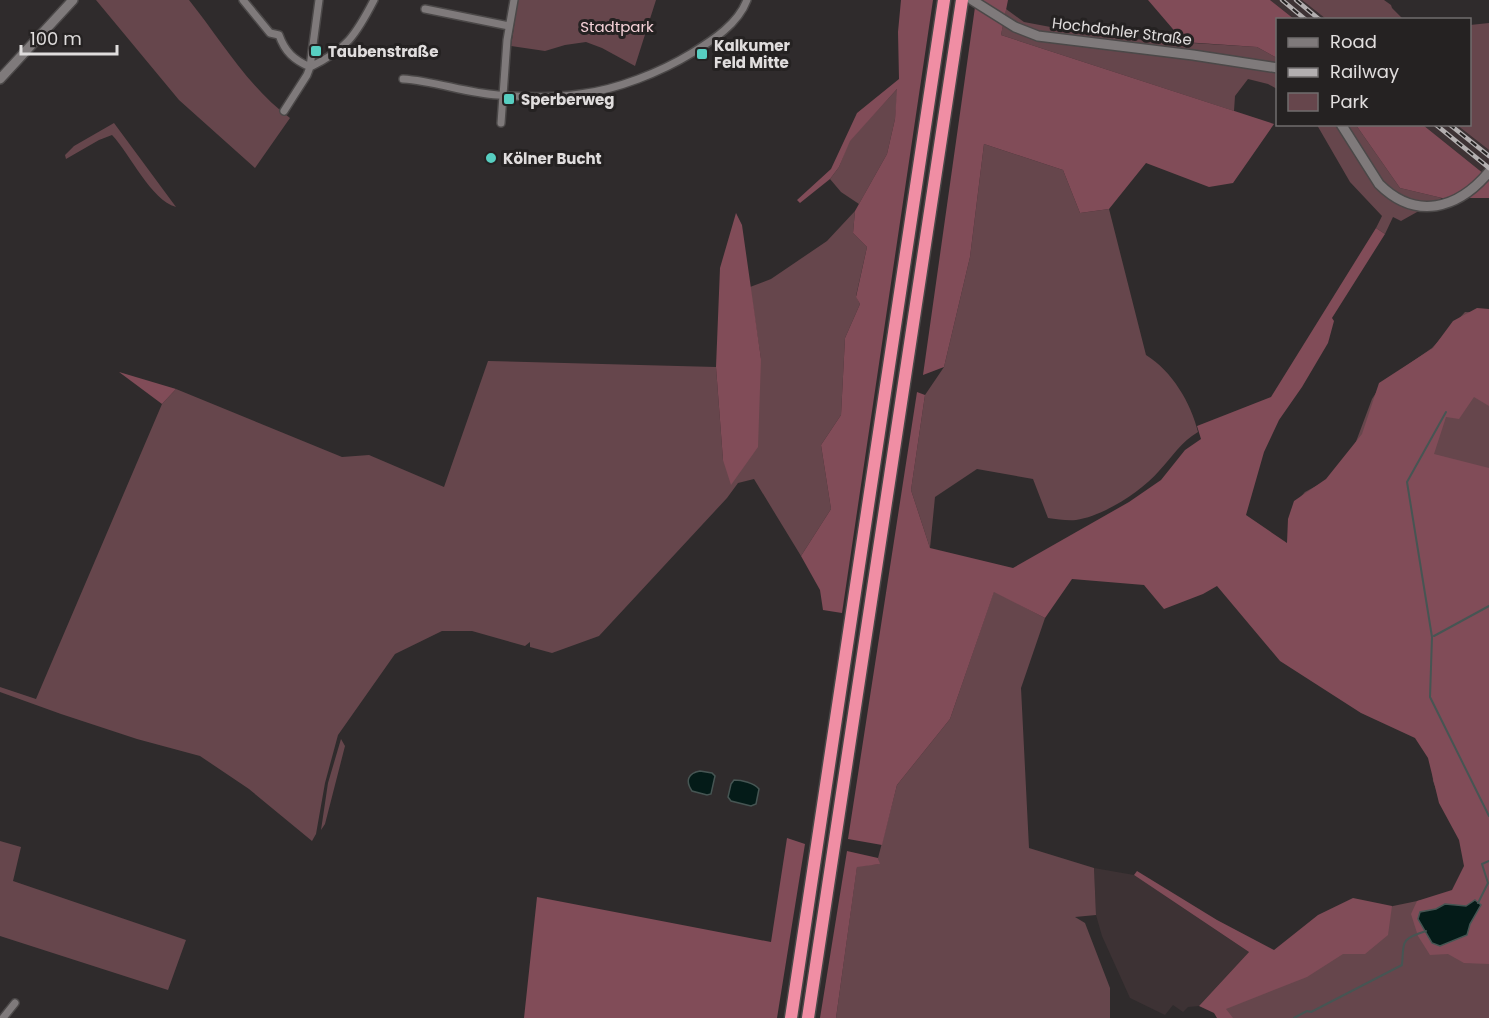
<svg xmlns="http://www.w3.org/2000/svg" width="1489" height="1018" viewBox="0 0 1489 1018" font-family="Poppins,sans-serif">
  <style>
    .built { fill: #3d3234 }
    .green { fill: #66464c }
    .forest { fill: #814c58; fill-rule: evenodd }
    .water { fill: #041b18; stroke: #465553; stroke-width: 1.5 }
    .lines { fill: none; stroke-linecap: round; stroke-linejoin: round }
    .stream { stroke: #465553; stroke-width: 2 }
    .street-casing { stroke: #4b4848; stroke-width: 10 }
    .secondary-casing { stroke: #4b4848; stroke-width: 12 }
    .highway-casing { stroke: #4b4848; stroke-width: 15 }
    .street { stroke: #7f7a7b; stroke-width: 7 }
    .secondary { stroke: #7f7a7b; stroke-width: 9 }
    .highway { stroke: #f08ea4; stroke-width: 12 }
    .rail-casing { stroke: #b3afb0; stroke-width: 4.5 }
    .rail { stroke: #252222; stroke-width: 2; stroke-dasharray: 7; stroke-linecap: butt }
    .poi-dot { fill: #57cec1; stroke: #252222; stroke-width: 2 }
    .labels { text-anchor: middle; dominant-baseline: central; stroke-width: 6; stroke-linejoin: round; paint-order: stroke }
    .park-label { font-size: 15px; fill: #f6d2d8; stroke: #252222 }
    .street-label { font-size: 15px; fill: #e0dddd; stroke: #252222 }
    .poi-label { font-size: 15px; font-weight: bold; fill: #e0dddd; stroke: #252222; text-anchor: start }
  </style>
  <rect width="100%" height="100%" fill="#2f2b2c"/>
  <path class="built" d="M 1270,0 L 1302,0 L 1326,19 L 1294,19 Z
    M 1423,125 L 1457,125 L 1489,150 L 1489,178 Z
    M 1094,868 L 1134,875 L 1249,952 L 1199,1006 L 1188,1007 L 1183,1012 L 1173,1005 L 1165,1015 L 1130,998 L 1102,936 L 1096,915 Z"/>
  <path class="green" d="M 96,0 L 189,0 C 221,40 248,87 290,118 L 255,168 L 179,100 Z
    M 518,0 L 656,0 L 635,66 L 602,48 L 586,42 L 565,45 L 545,51 L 511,46 Z
    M 1302,0 L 1384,0 L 1391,5 L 1392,8 L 1403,19 L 1326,19 Z
    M 1006,9 L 1024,22 L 1077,32 L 1144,40 L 1257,47 L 1277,58 L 1277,89 L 1268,84 L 1248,79 L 1235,96 L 1234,111 L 1001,35 Z
    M 1489,23 L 1489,150 L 1457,125 L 1470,124 L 1470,25 Z
    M 898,88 L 895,119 L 887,154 L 859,204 L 841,192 L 830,179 L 839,167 L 849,141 Z
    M 114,123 L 176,207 C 151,200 130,154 112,135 L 99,140 L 66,159 L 65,155 L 74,146 Z
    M 1317,125 L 1356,125 L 1400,188 L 1442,198 L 1401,221 L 1393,217 L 1385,234 L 1376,228 L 1382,216 L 1350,182 Z
    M 984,144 L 1063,170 L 1080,213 L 1109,209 L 1146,355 C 1172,371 1191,403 1198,432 C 1181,442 1172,457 1159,471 C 1141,492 1103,516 1076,520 C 1067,521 1057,519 1048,518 L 1033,479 L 977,469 L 935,497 L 930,548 L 911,490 L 925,395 L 944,367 L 970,257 Z
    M 855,211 L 853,233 L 867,247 L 856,296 L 860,304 L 845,338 L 841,415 L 821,445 L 831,509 L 801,556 L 754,479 L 738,483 L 727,498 L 599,636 L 552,653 L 530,647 L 530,642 L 525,646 L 472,631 L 442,631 L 395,654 L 338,735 L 325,783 L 316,834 L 312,841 L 249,789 L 200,756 L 137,739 L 61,714 L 0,692 L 0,687 L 36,699 L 162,404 L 176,389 L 342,457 L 369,455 L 444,487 L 488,361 L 716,367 L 723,460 L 761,359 L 750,287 L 771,279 L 827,241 Z
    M 1465,312 L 1489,313 L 1489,1018 L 1227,1018 L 1222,1012 L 1256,960 L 1393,906 L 1456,893 L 1468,863 L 1464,840 L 1441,802 L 1433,781 L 1431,750 L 1294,536 L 1290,515 L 1294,504 L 1305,492 L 1329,479 L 1354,447 L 1372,399 L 1383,382 L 1432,348 Z
    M 994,591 L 1045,618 L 1021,688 L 1029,848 L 1094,868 L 1096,915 L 1075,917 L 1085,923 L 1110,988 L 1110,1018 L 836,1018 L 857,866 L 879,864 L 878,858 L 897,785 L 950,719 Z
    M 341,739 L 345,746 L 325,824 L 321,830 L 328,783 Z
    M 0,841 L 21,847 L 13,881 L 186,940 L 168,990 L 0,936 Z"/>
  <path class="forest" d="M 901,0 L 933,0 L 842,613 L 823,610 L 820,590 L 801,556 L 831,509 L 821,445 L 841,415 L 845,338 L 860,304 L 856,297 L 867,247 L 853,233 L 855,211 L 887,154 L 895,119 L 897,89 L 850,141 L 839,167 L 830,179 L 800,203 L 797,200 L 831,169 L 857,113 L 899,79 L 898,32 Z
    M 976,0 L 1008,0 L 1001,35 L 1274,124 L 1233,183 L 1209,187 L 1146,163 L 1109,209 L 1080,213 L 1063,170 L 984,144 L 970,257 L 944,367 L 923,375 Z
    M 1148,0 L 1270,0 L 1294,19 L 1278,20 L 1277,58 L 1257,47 L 1184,42 Z
    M 1356,125 L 1423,125 L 1489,178 L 1489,198 L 1442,198 L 1400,188 Z
    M 736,213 L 742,225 L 761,359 L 758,447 L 731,485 L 723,460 L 716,367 L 720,268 Z
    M 1376,228 L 1385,234 L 1332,318 L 1334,321 L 1328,343 L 1302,387 L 1279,420 L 1264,452 L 1246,515 L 1287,543 L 1288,519 L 1294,501 L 1326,479 L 1362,434 L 1379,383 L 1433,348 L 1453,321 L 1477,308 L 1489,309 L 1489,406 L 1474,397 L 1459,419 L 1446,417 L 1434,454 L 1489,468 L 1489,964 L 1464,963 L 1448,954 L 1430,955 L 1418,936 L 1411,914 L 1417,901 L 1452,890 L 1464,866 L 1459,840 L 1439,803 L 1428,758 L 1415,738 L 1361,713 L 1280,661 L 1217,586 L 1203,594 L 1164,609 L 1144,585 L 1072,579 L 1045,618 L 994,592 L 950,719 L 897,785 L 882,845 L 848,839 L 917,392 L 925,395 L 911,490 L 930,548 L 1013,568 L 1129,502 L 1161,480 L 1185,450 L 1201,439 L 1197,426 L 1271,397 ZM 1445,904 L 1466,906 L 1481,905 L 1470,924 L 1467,935 L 1420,912 L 1436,909 Z
    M 119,372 L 176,389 L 162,404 Z
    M 787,838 L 805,844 L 777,1018 L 524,1018 L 537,897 L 771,942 Z
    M 847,851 L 878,858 L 880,864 L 857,867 L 836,1018 L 820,1018 Z
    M 1137,871 L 1217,920 L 1274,950 L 1318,915 L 1353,898 L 1392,906 L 1388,935 L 1365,954 L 1343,954 L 1307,977 L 1226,1009 L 1233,1018 L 1217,1018 L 1214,1013 L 1199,1006 L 1249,952 L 1134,875 Z"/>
  <path class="water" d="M 700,771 L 712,773 L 715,776 L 711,794 L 707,795 L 692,791 C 685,781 688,773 700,771 Z
    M 734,780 C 742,780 754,783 759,789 L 756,804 L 751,806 L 731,801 L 728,797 L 731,784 Z
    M 1475,900 L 1481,905 L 1470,924 L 1467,935 L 1440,946 L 1432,943 L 1418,919 L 1420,912 L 1436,909 L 1445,904 L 1466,906 Z"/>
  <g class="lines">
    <path class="stream" d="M 1446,412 L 1407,482 L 1432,637 L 1430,697 L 1489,816
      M 1434,636 L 1489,606
      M 1478,903 L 1488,883 L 1482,864 L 1489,861
      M 1294,1018 L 1307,1011 L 1311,1012 L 1402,965 C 1404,940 1401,939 1426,931"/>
    <g class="street-casing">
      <path id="street" d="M 243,0 L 270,33 L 279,35 C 285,52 294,60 310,67
        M 425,9 L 509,26
        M 310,67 C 346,50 356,35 374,0
        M 403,79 C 435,81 466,93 498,95 C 524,97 554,98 580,94 C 616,90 661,72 692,53 C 713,40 738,24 747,0
        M 284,111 L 307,75 L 310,67 L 319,0
        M 501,123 L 507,40 L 514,0
        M 3,1018 L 15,1003"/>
    </g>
    <g class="secondary-casing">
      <path id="secondary" d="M 972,0 L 1015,27 L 1038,36 L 1193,55 L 1278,68
        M 0,79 L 73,0
        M 1341,124 L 1379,184 C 1416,221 1458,209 1489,172"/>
    </g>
    <g class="highway-casing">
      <path id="highway" d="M 791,1018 L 944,0
        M 808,1018 L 962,0"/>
    </g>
    <use href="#street" class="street"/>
    <use href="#secondary" class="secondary"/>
    <use href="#highway" class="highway"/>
    <g class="rail-casing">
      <path id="rail" d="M 1282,0 L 1306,20
        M 1296,0 L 1320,20
        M 1435,124 L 1489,168
        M 1449,124 L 1489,156"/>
    </g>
    <use href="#rail" class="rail"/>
  </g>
  <g class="poi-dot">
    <rect x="310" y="45" width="12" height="12" rx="3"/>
    <rect x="696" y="48" width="12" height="12" rx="3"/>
    <rect x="503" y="93" width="12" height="12" rx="3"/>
    <circle cx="491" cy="158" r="6"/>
  </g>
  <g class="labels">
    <g class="park-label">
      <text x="617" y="26">Stadtpark</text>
    </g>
    <g class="street-label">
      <text transform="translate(1122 31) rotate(7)">Hochdahler Straße</text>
    </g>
    <g class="poi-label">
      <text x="714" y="45">Kalkumer<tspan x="714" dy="17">Feld Mitte</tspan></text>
      <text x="328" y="51">Taubenstraße</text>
      <text x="521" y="99">Sperberweg</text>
      <text x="503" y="158">Kölner Bucht</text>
    </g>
  </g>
  <rect x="1276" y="18" width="195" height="108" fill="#252222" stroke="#706d6d" stroke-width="1.5"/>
  <rect x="1288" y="38" width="30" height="9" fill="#7f7a7b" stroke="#706d6d" stroke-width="1.5"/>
  <text x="1330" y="48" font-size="18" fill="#e0dddd">Road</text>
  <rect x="1288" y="68" width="30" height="9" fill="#b3afb0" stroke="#706d6d" stroke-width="1.5"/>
  <text x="1330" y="78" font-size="18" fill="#e0dddd">Railway</text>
  <rect x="1288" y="93" width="30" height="18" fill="#66464c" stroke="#706d6d" stroke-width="1.5"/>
  <text x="1330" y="108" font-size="18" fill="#e0dddd">Park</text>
  <path d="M21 45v9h96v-9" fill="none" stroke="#e0dddd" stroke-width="3"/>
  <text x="30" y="45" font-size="18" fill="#e0dddd" stroke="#252222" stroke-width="4.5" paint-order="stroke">100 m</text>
</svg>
